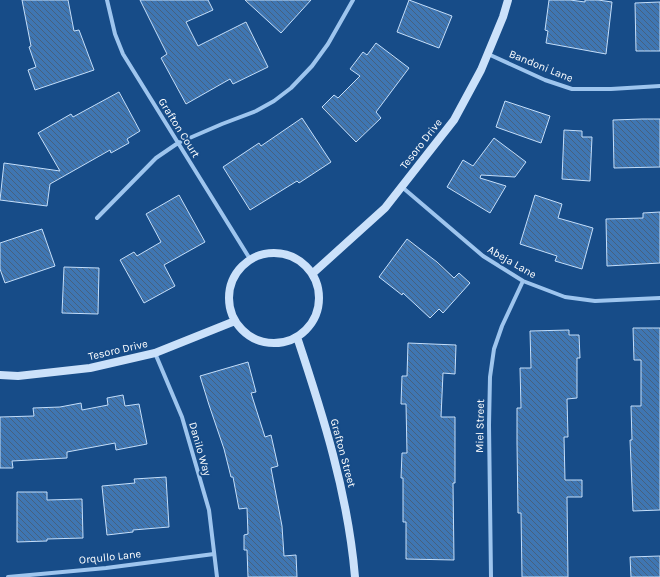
<svg xmlns="http://www.w3.org/2000/svg" width="660" height="577" viewBox="0 0 660 577" font-family="Karla,sans-serif">
  <style>
    .building { fill: url(#building-back-hatch); stroke: #c4defa }
    .lines { fill: none; stroke-linecap: round; stroke-linejoin: round }
    .street { stroke: #9ec5ee; stroke-width: 4 }
    .secondary { stroke: #cbe1fa; stroke-width: 8 }
    .labels { text-anchor: middle; dominant-baseline: central; stroke-width: 4; stroke-linejoin: round; paint-order: stroke }
    .street-label { font-size: 11px; fill: #fff; stroke: #174c88 }
  </style>
  <defs>
    <pattern id="building-back-hatch" width="6" height="6" patternUnits="userSpaceOnUse"><rect width="6" height="6" fill="#3f76b2"/><path d="M-1 5l2 2M0 0l6 6M5-1l2 2" fill="none" stroke="#46617f"/></pattern>
  </defs>
  <rect width="100%" height="100%" fill="#174c88"/>
  <path class="building" d="M 22,0 L 68,0 L 74,31 L 79,30 L 94,70 L 35,90 L 28,70 L 36,67 L 29,47 L 31,46 Z
    M 140,0 L 208,0 L 213,10 L 186,22 L 198,46 L 246,22 L 268,67 L 233,84 L 230,79 L 186,104 L 161,58 L 167,54 Z
    M 245,0 L 311,0 L 281,33 Z
    M 409,0 L 452,16 L 439,48 L 397,32 Z
    M 549,0 L 570,0 L 585,2 L 585,0 L 598,0 L 612,2 L 606,54 L 546,43 L 548,31 L 545,30 Z
    M 660,2 L 660,51 L 636,51 L 635,3 Z
    M 376,43 L 409,68 L 376,112 L 381,118 L 356,142 L 322,107 L 334,95 L 338,98 L 360,76 L 350,69 L 363,52 L 367,55 Z
    M 119,92 L 140,131 L 127,139 L 129,143 L 111,153 L 110,150 L 50,184 L 47,206 L 0,200 L 4,163 L 60,171 L 38,133 L 71,114 L 73,117 Z
    M 505,101 L 550,116 L 541,143 L 496,127 Z
    M 302,118 L 331,162 L 299,183 L 297,181 L 250,210 L 223,167 L 259,143 L 261,146 Z
    M 642,119 L 660,119 L 660,167 L 614,168 L 613,120 Z
    M 564,130 L 582,131 L 582,137 L 592,137 L 590,181 L 562,179 Z
    M 494,138 L 526,162 L 515,177 L 481,175 L 480,178 L 506,186 L 490,213 L 447,187 L 463,160 L 473,166 Z
    M 179,195 L 205,242 L 164,265 L 175,286 L 144,303 L 120,260 L 134,252 L 137,256 L 161,242 L 146,214 Z
    M 535,195 L 562,204 L 558,218 L 593,228 L 582,269 L 555,261 L 557,256 L 520,244 Z
    M 660,212 L 660,263 L 607,266 L 606,219 L 643,218 L 643,213 Z
    M 42,229 L 55,266 L 5,283 L 0,269 L 0,243 Z
    M 407,239 L 437,262 L 454,278 L 459,273 L 470,283 L 443,313 L 439,309 L 430,318 L 403,293 L 402,295 L 379,277 Z
    M 64,267 L 99,268 L 98,314 L 62,313 Z
    M 633,328 L 660,328 L 660,510 L 633,511 L 630,440 L 632,440 L 631,406 L 641,406 L 641,360 L 634,360 Z
    M 569,330 L 569,335 L 579,335 L 580,358 L 577,358 L 577,398 L 567,399 L 568,437 L 564,437 L 565,480 L 582,480 L 582,497 L 567,497 L 568,577 L 522,577 L 521,513 L 518,513 L 517,443 L 517,408 L 521,408 L 520,368 L 531,368 L 530,331 Z
    M 408,343 L 456,345 L 455,374 L 443,373 L 441,417 L 455,417 L 455,483 L 453,483 L 454,560 L 406,559 L 406,522 L 403,522 L 403,478 L 401,478 L 402,453 L 407,453 L 406,404 L 401,404 L 402,376 L 407,376 Z
    M 248,362 L 256,392 L 251,393 L 265,437 L 271,435 L 278,466 L 271,468 L 282,526 L 284,556 L 296,555 L 297,577 L 248,577 L 247,550 L 244,550 L 244,535 L 248,534 L 247,508 L 239,509 L 233,477 L 231,477 L 224,449 L 209,405 L 200,376 Z
    M 123,395 L 125,406 L 139,404 L 147,444 L 116,450 L 115,443 L 67,452 L 67,458 L 12,461 L 13,468 L 0,468 L 0,417 L 34,416 L 33,408 L 60,407 L 81,403 L 82,410 L 108,405 L 107,398 Z
    M 166,477 L 169,527 L 133,530 L 133,532 L 107,535 L 102,486 L 135,483 L 134,479 Z
    M 17,492 L 47,492 L 47,500 L 82,499 L 83,538 L 47,539 L 47,541 L 17,542 Z
    M 660,556 L 660,577 L 631,577 L 630,557 Z"/>
  <g class="lines">
    <path class="street" d="M 107,0 L 115,34 L 123,54 L 250,259
      M 488,54 L 545,80 L 572,89 L 611,89 L 660,86
      M 402,187 L 483,256 L 523,281 L 565,297 L 595,301 L 660,298
      M 97,218 L 156,158 L 178,143 L 222,124 L 256,111 L 274,101 L 291,88 L 312,66 L 328,44 L 353,0
      M 155,353 L 182,417 L 209,510 L 217,577
      M 8,577 L 106,568 L 214,554
      M 491,577 L 489,425 L 490,377 L 494,349 L 502,326 L 523,281"/>
    <path class="secondary" d="M229 298a45 45 0 1 1 90 0a45 45 0 1 1-90 0Z
      M 312,274 L 385,208 L 454,120 L 481,70 L 503,17 L 508,0
      M 297,337 C 323,415 348,494 355,577
      M 0,375 L 18,376 L 90,368 L 155,353 L 235,321"/>
  </g>
  <g class="labels">
    <g class="street-label">
      <text transform="translate(541 66) rotate(22)">Bandoni Lane</text>
      <text transform="translate(179 128) rotate(58)">Grafton Court</text>
      <text transform="translate(421 144) rotate(-52)">Tesoro Drive</text>
      <text transform="translate(512 262) rotate(30)">Abeja Lane</text>
      <text transform="translate(118 350) rotate(-13)">Tesoro Drive</text>
      <text transform="translate(480 426) rotate(-89)">Miel Street</text>
      <text transform="translate(200 449) rotate(74)">Danilo Way</text>
      <text transform="translate(343 453) rotate(75)">Grafton Street</text>
      <text transform="translate(110 557) rotate(-6)">Orqullo Lane</text>
    </g>
  </g>
</svg>
